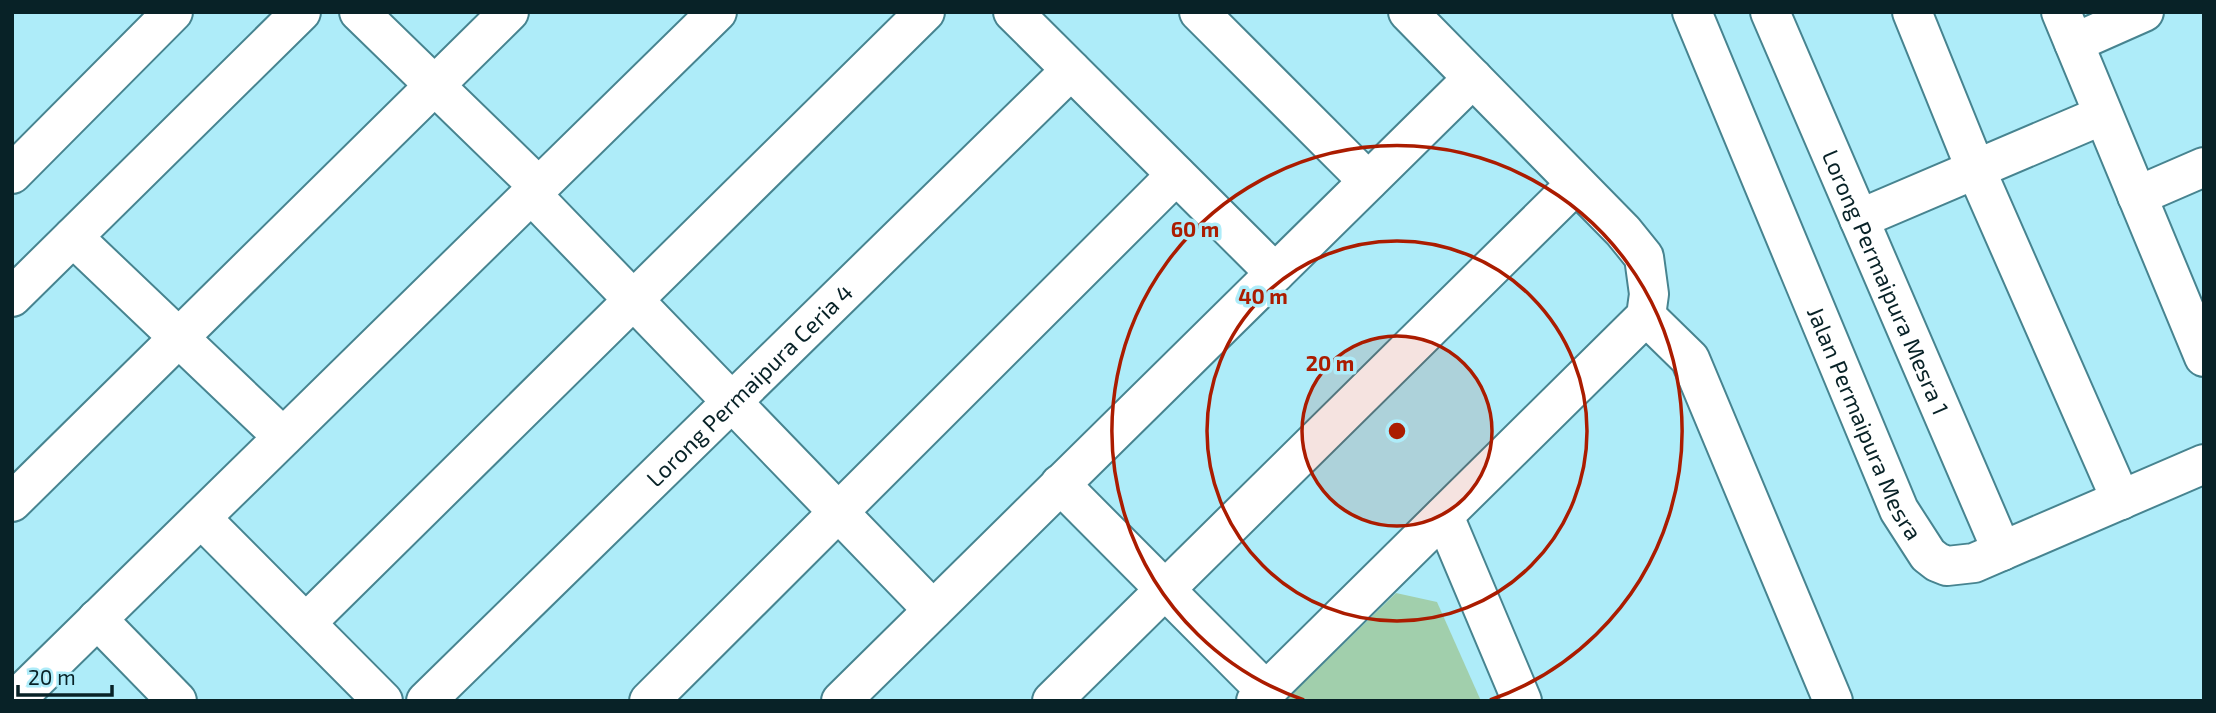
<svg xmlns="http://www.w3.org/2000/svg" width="2216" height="713" viewBox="0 0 2216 713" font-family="'Exo 2',sans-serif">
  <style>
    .green { fill: #a1cfac }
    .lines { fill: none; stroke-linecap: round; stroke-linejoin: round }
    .minor-casing { stroke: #478490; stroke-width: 42 }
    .minor { stroke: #fff; stroke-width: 38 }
    .ring { fill: none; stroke: #ab1c00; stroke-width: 3.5 }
    .labels { text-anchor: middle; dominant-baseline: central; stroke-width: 7; stroke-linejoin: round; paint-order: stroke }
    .street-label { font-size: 23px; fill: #082227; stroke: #aeecf9 }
    .centre { fill: #ab1c00; stroke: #aeecf9; stroke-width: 3.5 }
    .ring-label { font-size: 21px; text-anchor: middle; font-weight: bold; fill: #ab1c00; stroke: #aeecf9; stroke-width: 7; stroke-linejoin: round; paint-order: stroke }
  </style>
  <rect width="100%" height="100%" fill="#aeecf9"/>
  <path class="green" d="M 1396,593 L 1437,602 L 1481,701 L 1285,701 Z"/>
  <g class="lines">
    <g class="minor-casing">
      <g id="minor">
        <path d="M 359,12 L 539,187"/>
        <path d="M 1013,12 L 1275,273"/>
        <path d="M 1199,12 L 1368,181"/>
        <path id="s1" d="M 1692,12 L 1899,510 L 1928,555 L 1937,562 L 1947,566 L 1974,563 L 2204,464"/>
        <path id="s2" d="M 1770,12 L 2002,551"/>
        <path d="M 1912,12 L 1976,170 L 2121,500"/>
        <path d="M 2061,12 L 2204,357"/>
        <path d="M 2074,43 L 2144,12"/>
        <path d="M 12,174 L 173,12"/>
        <path d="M 531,194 L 933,610"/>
        <path d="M 2137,196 L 2204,167"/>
        <path d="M 1859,219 L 2103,115"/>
        <path d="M 73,237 L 283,437"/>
        <path d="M 12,297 L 301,12"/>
        <path d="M 1646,316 L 1690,359 L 1833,701"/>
        <path d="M 1060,484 L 1266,691"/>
        <path d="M 12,502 L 509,12"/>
        <path d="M 1444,516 L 1522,701"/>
        <path d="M 201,518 L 383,701"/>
        <path d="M 97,619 L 177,701"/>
        <path d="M 306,623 L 925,12"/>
        <path d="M 14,701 L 717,12"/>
        <path id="s3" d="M 426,701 L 1071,70"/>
        <path d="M 649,701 L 1176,175"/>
        <path d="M 841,701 L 1473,78"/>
        <path d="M 1052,701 L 1576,184"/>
        <path d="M 1256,701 L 1646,316 L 1649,294 L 1644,257 L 1623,231 L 1408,12"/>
      </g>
    </g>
    <use href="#minor" class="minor"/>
  </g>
  <circle cx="1397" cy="431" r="95" fill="#ab1c00" fill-opacity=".12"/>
  <g class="ring">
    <circle cx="1397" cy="431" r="95"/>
    <circle cx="1397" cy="431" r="190"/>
    <path d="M1304 700A285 285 0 1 1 1490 700"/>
  </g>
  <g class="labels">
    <g class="street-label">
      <text stroke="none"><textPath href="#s2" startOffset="294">Lorong Permaipura Mesra 1</textPath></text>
      <text stroke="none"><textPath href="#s3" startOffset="452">Lorong Permaipura Ceria 4</textPath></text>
      <text stroke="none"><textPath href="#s1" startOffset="446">Jalan Permaipura Mesra</textPath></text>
    </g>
  </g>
  <circle cx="1397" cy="431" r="10" class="centre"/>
  <g class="ring-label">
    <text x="1195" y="237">60 m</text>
    <text x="1263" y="304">40 m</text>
    <text x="1330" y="371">20 m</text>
  </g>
  <rect width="2216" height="713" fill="none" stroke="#082227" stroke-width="28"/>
  <path d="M18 685v10h94v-10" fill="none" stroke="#082227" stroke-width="3.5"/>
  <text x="28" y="685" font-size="21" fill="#082227" stroke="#aeecf9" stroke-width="5" paint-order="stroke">20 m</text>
</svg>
